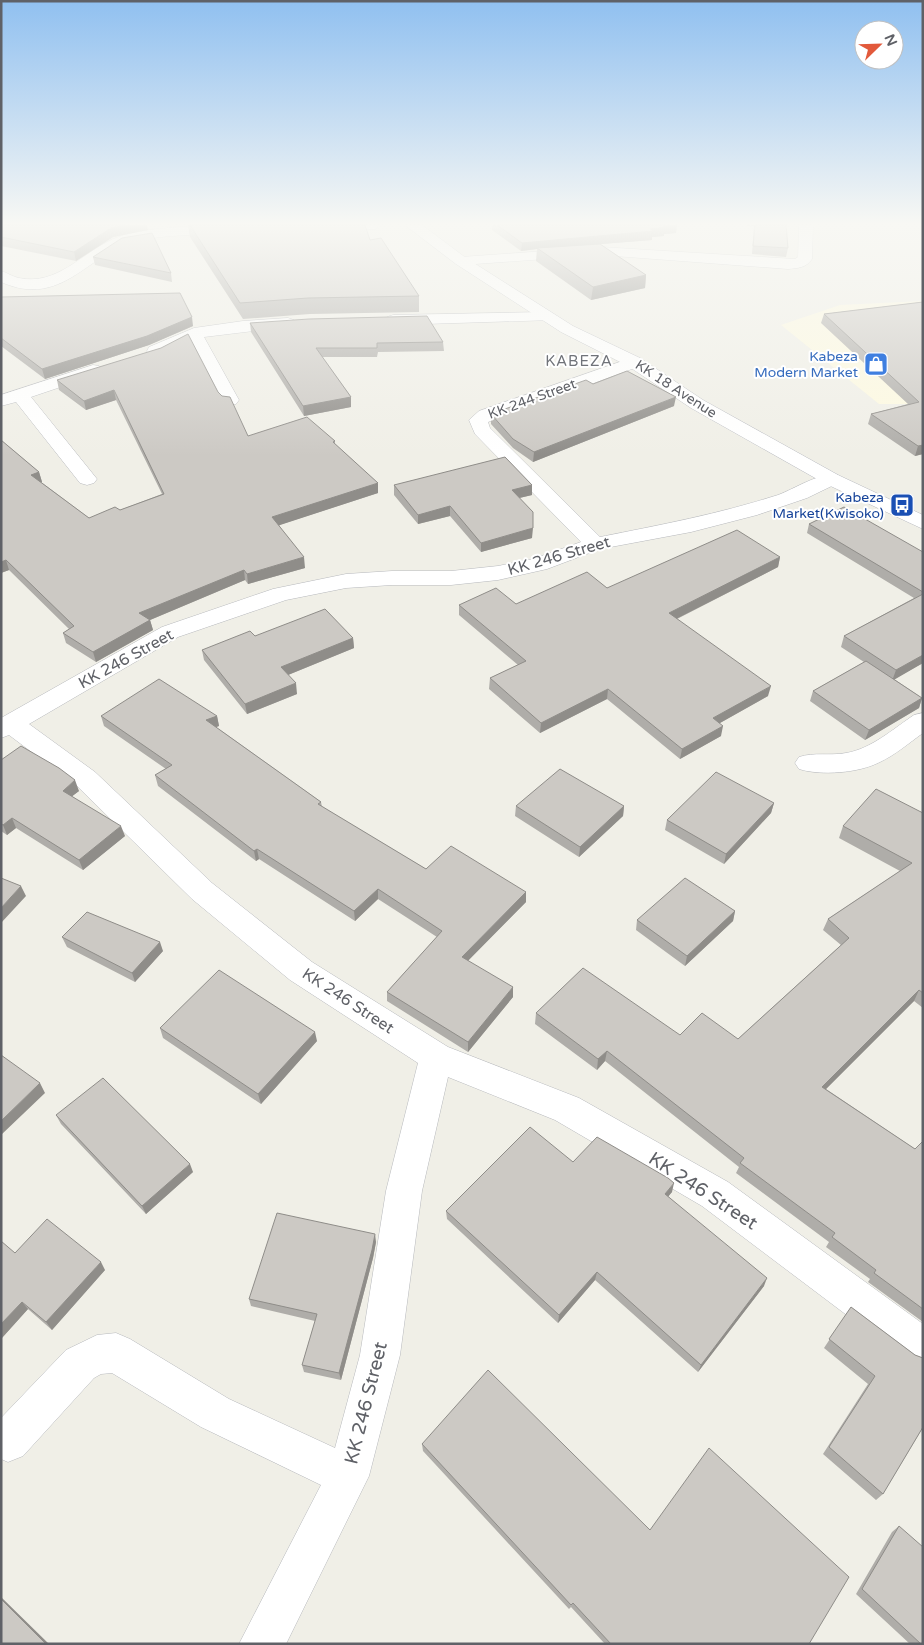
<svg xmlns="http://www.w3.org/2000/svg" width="924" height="1645" viewBox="0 0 924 1645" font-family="'Varela Round',sans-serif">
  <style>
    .commercial { fill: #fdf9e0 }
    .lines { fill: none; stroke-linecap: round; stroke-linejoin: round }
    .minor-casing { stroke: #b7b9bd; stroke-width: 1 }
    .secondary-casing { stroke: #b8bac0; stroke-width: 1 }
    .minor { fill: #fff; fill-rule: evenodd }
    .secondary { fill: #fff; fill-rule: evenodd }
    .wall { fill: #afada9 }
    .shaded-wall { fill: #8f8d89 }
    .building { fill: #ccc9c4; stroke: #8f8d89 }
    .labels { text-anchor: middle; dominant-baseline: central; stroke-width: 4; stroke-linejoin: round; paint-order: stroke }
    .far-shop-label { font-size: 14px; fill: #366cbe; stroke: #fff; text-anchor: end }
    .far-street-label { font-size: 14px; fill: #5f6167; stroke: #fff }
    .far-transit-label { font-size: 14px; fill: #164399; stroke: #fff; text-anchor: end }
    .far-neighbourhood-label { font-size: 15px; letter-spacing: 1px; fill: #707379; stroke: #fff }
    .street-label { font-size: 16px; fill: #5f6167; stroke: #fff }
    .near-street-label { font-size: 19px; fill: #5f6167; stroke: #fff }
  </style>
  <rect width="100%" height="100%" fill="#f0efe7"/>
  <path class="commercial" d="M 923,301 L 923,404 L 879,404 L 781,325 L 840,305 Z"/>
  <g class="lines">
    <g class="minor-casing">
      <path id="minor" d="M 324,225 L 382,225 L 375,229 L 329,232 L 324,231 L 322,228 Z
        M 799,225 L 813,225 L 812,259 C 806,268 798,268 788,269 L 601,255 L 461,265 L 456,264 L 454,261 L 456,258 L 461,257 L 601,247 L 795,259 L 798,257 Z
        M 201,226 L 231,227 L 233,230 L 231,233 L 226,234 C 196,235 164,234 134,242 C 87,254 62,309 1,282 L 1,271 C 8,273 13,277 19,278 C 57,286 82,253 113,239 C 140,228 172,228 201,226 Z
        M 547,312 L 553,314 L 555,317 L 553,320 L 393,325 L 387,323 L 385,320 L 387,317 L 393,315 Z
        M 288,318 L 294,320 L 296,323 L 294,326 L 204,337 L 239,400 L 236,404 L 230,405 L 224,404 L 221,400 L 190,341 L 155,356 L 149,355 L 147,351 L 149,347 L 194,328 L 243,321 Z
        M 634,357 L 640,358 L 643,362 L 640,366 L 488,422 L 490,428 L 600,537 C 660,525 719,514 778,495 C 794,489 822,471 838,475 L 841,479 L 838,483 L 807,498 L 757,515 L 691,532 L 600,549 L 547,569 L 498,580 L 451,585 L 392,585 L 346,588 L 286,600 L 178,637 L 29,724 L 95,772 L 212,883 L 312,962 L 448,1047 L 579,1098 L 728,1182 L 923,1324 L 923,1368 L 909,1362 L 702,1206 L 555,1120 L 448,1077 L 422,1191 L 400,1355 L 369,1476 L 286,1644 L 239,1644 L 321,1485 L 201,1427 L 112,1373 L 101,1374 L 94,1378 L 23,1456 L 8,1462 L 1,1459 L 1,1418 L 66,1350 L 97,1335 L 116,1333 L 130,1339 L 229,1399 L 335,1448 L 360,1355 L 386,1191 L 418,1063 L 290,980 L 192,899 L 77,786 L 9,735 L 1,738 L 1,718 L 162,627 L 273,589 L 346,574 L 392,571 L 451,571 L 498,566 L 533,559 L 581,542 L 475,434 L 469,420 L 479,411 Z
        M 93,365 L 99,366 L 102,370 L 99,374 L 31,397 L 97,479 L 94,483 L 87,485 L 80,483 L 16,402 L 1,406 L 1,395 Z
        M 923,713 L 923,733 C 909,743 895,755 880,762 C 859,773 821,776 799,769 L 795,763 L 799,757 C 814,752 830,756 846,753 C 871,749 893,729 914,715 Z"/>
    </g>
    <g class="secondary-casing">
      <path id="secondary" d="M 405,225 L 422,225 L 466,258 L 573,326 L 640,358 L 703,400 L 838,475 L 923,515 L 923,529 L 824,483 L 691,408 L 628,366 L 561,332 L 456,264 Z"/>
    </g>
    <use href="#minor" class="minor"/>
    <use href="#secondary" class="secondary"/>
  </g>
  <path class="wall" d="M 1,225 L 148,230 L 113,237 L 76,261 L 1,246 Z
    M 188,225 L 365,225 L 370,240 L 419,296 L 419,312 L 310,314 L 243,319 L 190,237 Z
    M 492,225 L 677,225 L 676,233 L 664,234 L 664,236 L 652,237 L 652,240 L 600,244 L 646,275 L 645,288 L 591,300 L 536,261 L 537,249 L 521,251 L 492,230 Z
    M 746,225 L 786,225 L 788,248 L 786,257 L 752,254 L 754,226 L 746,226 Z
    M 93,257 L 171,273 L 172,282 L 95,265 Z
    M 1,297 L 193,326 L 149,345 L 45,379 L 1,346 Z
    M 923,302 L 923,454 L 915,456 L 868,424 L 871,414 L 908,404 L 821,323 L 824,314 Z
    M 250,323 L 443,342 L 444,351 L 378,352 L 377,357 L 322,357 L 351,397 L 351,407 L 304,416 L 251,332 Z
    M 57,380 L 218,392 L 248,436 L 335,441 L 335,444 L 378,493 L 279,525 L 305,568 L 248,584 L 245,580 L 150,620 L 153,630 L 96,662 L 66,643 L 63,633 L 69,629 L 9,570 L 1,573 L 1,440 L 39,472 L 42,482 L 41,482 L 89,518 L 120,510 L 162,494 L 116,400 L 86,410 L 59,390 Z
    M 593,384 L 674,406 L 533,462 L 513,448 L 491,424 L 491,414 Z
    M 394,485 L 532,485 L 532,495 L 519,498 L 532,538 L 481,552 L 450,516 L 418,524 L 394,495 Z
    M 809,524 L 923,552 L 923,663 L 894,679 L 922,698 L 919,708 L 865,740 L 810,701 L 813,691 L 864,662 L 841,647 L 844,636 L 914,598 L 807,533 Z
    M 780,557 L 778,567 L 677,619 L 768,696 L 720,723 L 721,736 L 680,759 L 607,699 L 540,733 L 489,689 L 490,678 L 518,665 L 459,615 L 459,605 L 516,604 Z
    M 255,636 L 353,638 L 354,648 L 288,675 L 297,694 L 247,714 L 204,660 L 202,650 Z
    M 101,716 L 217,716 L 219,726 L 216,727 L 321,802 L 322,807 L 426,869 L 526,892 L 526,902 L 468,960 L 513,997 L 468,1052 L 387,1001 L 387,992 L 437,937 L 378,899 L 355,921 L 259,859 L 256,861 L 158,786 L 155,775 L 166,769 L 104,726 Z
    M 1,760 L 79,791 L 72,796 L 125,836 L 83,870 L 16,828 L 7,835 L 1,831 Z
    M 774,803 L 771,813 L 724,864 L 665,830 L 667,820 Z
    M 516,806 L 624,806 L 623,816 L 579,857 L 515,816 Z
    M 923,813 L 923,1008 L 914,1001 L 826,1089 L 915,1149 L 923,1141 L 923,1322 L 868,1282 L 870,1279 L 826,1247 L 829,1242 L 736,1173 L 739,1167 L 605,1061 L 597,1070 L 535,1024 L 536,1013 L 680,1035 L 738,1039 L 841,945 L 823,930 L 828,919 L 900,871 L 839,838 L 843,826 Z
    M 735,911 L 733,921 L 685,966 L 636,930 L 637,920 Z
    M 62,937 L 163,951 L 135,982 L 67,947 Z
    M 160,1028 L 317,1041 L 261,1104 L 163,1038 Z
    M 56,1115 L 193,1172 L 146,1214 L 61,1124 Z
    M 573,1162 L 672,1192 L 668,1196 L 764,1286 L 698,1372 L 595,1280 L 558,1323 L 447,1219 L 446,1211 Z
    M 376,1242 L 373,1258 L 341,1380 L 304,1372 L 302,1365 L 315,1321 L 251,1306 L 249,1299 Z
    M 15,1253 L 105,1270 L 52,1330 L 28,1309 L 1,1339 Z
    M 851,1307 L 915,1355 L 923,1358 L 923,1429 L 922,1429 L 883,1494 L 876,1500 L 823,1454 L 868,1384 L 824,1348 Z
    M 422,1444 L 650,1530 L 809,1644 L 605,1644 L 571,1607 L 569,1609 L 423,1451 Z
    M 899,1526 L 923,1644 L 910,1644 L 856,1594 L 892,1532 Z"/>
  <path class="shaded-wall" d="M 126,225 L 147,225 L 148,230 L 113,237 L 76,261 L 74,252 L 111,228 Z
    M 677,225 L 676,233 L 664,234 L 664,236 L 652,237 L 652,240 L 539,249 L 537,248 L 537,249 L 521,251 L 522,243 L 650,229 L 663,226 Z
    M 646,275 L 645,288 L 591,300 L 593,287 Z
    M 192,317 L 193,326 L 149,345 L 45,379 L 42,369 Z
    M 114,390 L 116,400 L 86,410 L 84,401 Z
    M 351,397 L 351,407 L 304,416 L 303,406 Z
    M 676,397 L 674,406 L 533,462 L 534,452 Z
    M 923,445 L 923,454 L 915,456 L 918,446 Z
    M 39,472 L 42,482 L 34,485 L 31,475 Z
    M 378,483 L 378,493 L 274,527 L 272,517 Z
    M 532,485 L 532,495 L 511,500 L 512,490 Z
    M 450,506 L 450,516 L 418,524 L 418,515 Z
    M 533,528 L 532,538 L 481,552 L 481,543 Z
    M 304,557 L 305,568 L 248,584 L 247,574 Z
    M 780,557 L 778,567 L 668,623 L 669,613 Z
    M 6,560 L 9,570 L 1,573 L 1,562 Z
    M 244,570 L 245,580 L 150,620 L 153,630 L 96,662 L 93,652 L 139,613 Z
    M 353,638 L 354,648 L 283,677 L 281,667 Z
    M 923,655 L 923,663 L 892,681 L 896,670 Z
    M 296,683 L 297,694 L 247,714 L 245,704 Z
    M 771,686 L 768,696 L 711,728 L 713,718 Z
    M 608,689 L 607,699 L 540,733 L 541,723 Z
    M 922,698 L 919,708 L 865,740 L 869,730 Z
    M 217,716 L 219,726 L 208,730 L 206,720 Z
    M 723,726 L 721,736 L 680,759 L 682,749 Z
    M 75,780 L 79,791 L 66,801 L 63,791 Z
    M 774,803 L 771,813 L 724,864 L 726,854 Z
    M 624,806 L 623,816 L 579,857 L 580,847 Z
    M 12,818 L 16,828 L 7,835 L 3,825 Z
    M 121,826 L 125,836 L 83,870 L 79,860 Z
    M 257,849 L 259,859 L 256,861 L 254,851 Z
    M 21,886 L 26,896 L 1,923 L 1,908 Z
    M 378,889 L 378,899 L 355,921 L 354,911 Z
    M 526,892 L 526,902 L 462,967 L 462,957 Z
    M 735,911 L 733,921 L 685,966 L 687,956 Z
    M 160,942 L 163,951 L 135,982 L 132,973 Z
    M 513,987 L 513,997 L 468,1052 L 468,1042 Z
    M 919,990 L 914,1001 L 818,1097 L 822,1087 Z
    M 315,1032 L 317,1041 L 261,1104 L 258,1094 Z
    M 607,1051 L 605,1061 L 597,1070 L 598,1059 Z
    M 40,1083 L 45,1093 L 1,1135 L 1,1121 Z
    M 190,1164 L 193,1172 L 146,1214 L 142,1206 Z
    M 674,1183 L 672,1192 L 663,1203 L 665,1194 Z
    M 375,1234 L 376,1242 L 373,1258 L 341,1380 L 339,1373 Z
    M 101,1262 L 105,1270 L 52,1330 L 46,1322 Z
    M 597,1272 L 595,1280 L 558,1323 L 559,1315 Z
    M 767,1278 L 764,1286 L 698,1372 L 701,1365 Z
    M 22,1302 L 28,1309 L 1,1339 L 1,1324 Z
    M 1,1597 L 49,1644 L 46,1644 L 1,1599 Z"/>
  <path class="building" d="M 1,225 L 126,225 L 111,228 L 74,252 L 1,237 Z
    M 190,225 L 365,225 L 370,240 L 381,238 L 419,296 L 308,298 L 240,303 Z
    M 497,225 L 666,225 L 663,226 L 665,227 L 650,229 L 653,231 L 522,243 Z
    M 755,225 L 786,225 L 788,248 L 753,246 Z
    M 152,233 L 171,273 L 93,257 L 122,238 Z
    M 600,244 L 646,275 L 593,287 L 537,248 Z
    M 180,293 L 192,317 L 147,336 L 42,369 L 1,338 L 1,297 Z
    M 923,302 L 923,445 L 918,446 L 871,414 L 919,402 L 824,314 Z
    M 427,316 L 443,342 L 377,343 L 377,348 L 316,348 L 351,397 L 303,406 L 250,323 L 309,319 Z
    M 188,334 L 218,392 L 222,396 L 230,397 L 248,436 L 307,417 L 335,441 L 333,442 L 378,483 L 272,517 L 304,557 L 247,574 L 244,570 L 139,613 L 150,620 L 93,652 L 63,633 L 74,626 L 6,560 L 1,562 L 1,440 L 39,472 L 31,475 L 89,518 L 115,507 L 120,510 L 164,494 L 114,390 L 84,401 L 57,380 L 161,348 Z
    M 627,371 L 676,397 L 534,452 L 513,439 L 491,414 L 586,380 L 593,384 Z
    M 505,457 L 532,485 L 512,490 L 533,512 L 533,528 L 481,543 L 450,506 L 418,515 L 394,485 Z
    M 844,507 L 923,552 L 923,592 L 809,524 Z
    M 737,530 L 780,557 L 669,613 L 771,686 L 713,718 L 723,726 L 682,749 L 608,689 L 541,723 L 490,678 L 526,661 L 459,605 L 496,588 L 516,604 L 587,572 L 607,588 Z
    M 923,594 L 923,655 L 896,670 L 844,636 Z
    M 325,609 L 353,638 L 281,667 L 296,683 L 245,704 L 202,650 L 250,631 L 255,636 Z
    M 866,661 L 922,698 L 869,730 L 813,691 Z
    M 159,679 L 217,716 L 206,720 L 321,802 L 318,804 L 426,869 L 451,846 L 526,892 L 462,957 L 513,987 L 468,1042 L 387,992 L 442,931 L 378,889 L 354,911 L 257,849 L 254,851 L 155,775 L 172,765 L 101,716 Z
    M 21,746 L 59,768 L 75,780 L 63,791 L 121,826 L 79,860 L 12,818 L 3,825 L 1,824 L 1,760 Z
    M 560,769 L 624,806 L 580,847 L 516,806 Z
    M 716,772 L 774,803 L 726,854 L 667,820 Z
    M 876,789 L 923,813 L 923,993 L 919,990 L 822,1087 L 915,1149 L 923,1141 L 923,1309 L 874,1273 L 876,1270 L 832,1237 L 835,1233 L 740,1163 L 744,1158 L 607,1051 L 598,1059 L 536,1013 L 583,968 L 680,1035 L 702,1013 L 738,1039 L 849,938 L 828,919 L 912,863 L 843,826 Z
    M 1,878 L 21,886 L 1,908 Z
    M 685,878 L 735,911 L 687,956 L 637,920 Z
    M 87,912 L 160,942 L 132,973 L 62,937 Z
    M 219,970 L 315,1032 L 258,1094 L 160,1028 Z
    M 1,1055 L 40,1083 L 1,1121 Z
    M 103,1078 L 190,1164 L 142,1206 L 56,1115 Z
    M 530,1127 L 573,1162 L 597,1137 L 668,1178 L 674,1183 L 665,1194 L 767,1278 L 701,1365 L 597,1272 L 559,1315 L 446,1211 Z
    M 277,1213 L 375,1234 L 372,1250 L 339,1373 L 302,1365 L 317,1314 L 249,1299 Z
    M 47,1219 L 101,1262 L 46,1322 L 22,1302 L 1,1324 L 1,1241 L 15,1253 Z
    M 851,1307 L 915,1355 L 923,1358 L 923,1427 L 883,1494 L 829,1447 L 875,1376 L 829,1339 Z
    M 488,1370 L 650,1530 L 709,1448 L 849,1577 L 809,1644 L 611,1644 L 573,1603 L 571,1605 L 422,1444 Z
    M 899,1526 L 923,1547 L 923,1644 L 921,1644 L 862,1589 Z
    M 1,1599 L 46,1644 L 1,1644 Z"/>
  <linearGradient id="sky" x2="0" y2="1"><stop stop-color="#90c0f0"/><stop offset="0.49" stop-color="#f8f8f4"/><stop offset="1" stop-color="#f8f8f4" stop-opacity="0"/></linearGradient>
  <rect width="924" height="456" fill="url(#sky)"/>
  <defs>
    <g id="shop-square" transform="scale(1.25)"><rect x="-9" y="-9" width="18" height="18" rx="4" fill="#3f7fe0" stroke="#fff"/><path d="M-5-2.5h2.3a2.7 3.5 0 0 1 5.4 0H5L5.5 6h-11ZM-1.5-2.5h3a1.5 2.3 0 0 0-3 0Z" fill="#fff"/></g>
    <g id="bus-square" transform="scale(1.25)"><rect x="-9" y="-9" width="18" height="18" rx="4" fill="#1a4fb4" stroke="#fff"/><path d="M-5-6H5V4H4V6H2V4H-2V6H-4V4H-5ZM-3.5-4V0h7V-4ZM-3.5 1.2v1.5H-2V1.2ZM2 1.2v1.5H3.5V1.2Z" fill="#fff"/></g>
  </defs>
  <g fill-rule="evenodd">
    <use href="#shop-square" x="876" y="364"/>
    <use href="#bus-square" x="902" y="505"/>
  </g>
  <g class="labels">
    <g class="far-shop-label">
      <text x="858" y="356">Kabeza<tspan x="858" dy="16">Modern Market</tspan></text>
    </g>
    <g class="far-street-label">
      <text transform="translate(676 389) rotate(33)">KK 18 Avenue</text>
      <text transform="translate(532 399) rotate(-20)">KK 244 Street</text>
    </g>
    <g class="far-transit-label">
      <text x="884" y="497">Kabeza<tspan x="884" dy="16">Market(Kwisoko)</tspan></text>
    </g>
    <g class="far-neighbourhood-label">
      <text x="579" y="361">KABEZA</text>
    </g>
    <g class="street-label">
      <text transform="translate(559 556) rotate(-16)">KK 246 Street</text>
      <text transform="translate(126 659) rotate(-29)">KK 246 Street</text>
      <text transform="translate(348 1001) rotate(33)">KK 246 Street</text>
    </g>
    <g class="near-street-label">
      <text transform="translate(703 1191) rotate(33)">KK 246 Street</text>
      <text transform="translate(366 1403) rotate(-76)">KK 246 Street</text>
    </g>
  </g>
  <rect width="924" height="1645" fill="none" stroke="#5f6167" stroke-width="5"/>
  <g transform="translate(879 45) rotate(67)"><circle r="24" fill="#ffffff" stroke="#bfc0c2"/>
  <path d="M0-4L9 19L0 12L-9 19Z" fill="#e2593b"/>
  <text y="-8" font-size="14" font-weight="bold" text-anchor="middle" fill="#5f6167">N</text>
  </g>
</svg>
